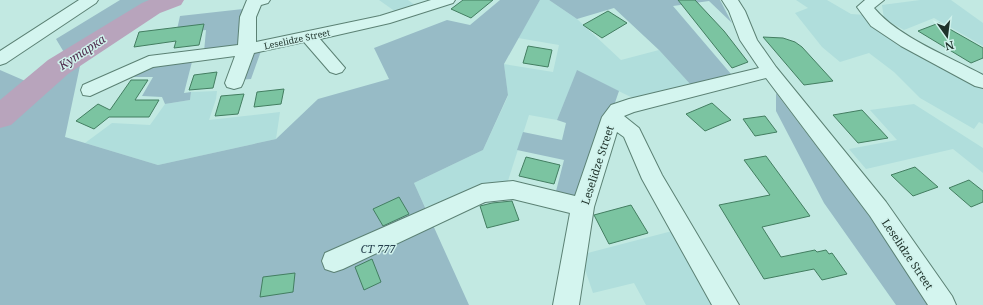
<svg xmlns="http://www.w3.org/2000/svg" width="983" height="305" viewBox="0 0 983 305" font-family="'Noto Serif',serif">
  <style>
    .farmland { fill: #b0dedc }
    .green { fill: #97bbc6 }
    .sand { fill: #a1e3d9 }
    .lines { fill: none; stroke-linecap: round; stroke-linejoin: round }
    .river { fill: #b8a4bc; fill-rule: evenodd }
    .building { fill: #7bc4a1; stroke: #437e61 }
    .minor-casing { stroke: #5b8174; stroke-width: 2 }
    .minor { fill: #d4f5ef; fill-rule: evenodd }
    .labels { text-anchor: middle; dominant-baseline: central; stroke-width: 3; stroke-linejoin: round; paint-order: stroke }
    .far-street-label { font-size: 9px; fill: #1e322a; stroke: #d0f2ec }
    .street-label { font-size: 11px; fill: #1e322a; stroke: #d0f2ec }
    .park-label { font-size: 11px; font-style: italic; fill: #263f4d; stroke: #d0f2ec }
    .water-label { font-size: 12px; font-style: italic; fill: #512e4f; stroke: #d0f2ec }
  </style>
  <rect width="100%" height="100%" fill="#c2e9e2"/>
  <path class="farmland" d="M 379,0 L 408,0 L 416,6 L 396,12 Z
    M 540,0 L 549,0 L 577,19 L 621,60 L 659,50 L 691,85 L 633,98 L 577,71 L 557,120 L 529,115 L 507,184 L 425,207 L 414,183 L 483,150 L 508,96 L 504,64 L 553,72 L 559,45 L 518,38 Z
    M 796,0 L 827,0 L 851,14 L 866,15 L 983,87 L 983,124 L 979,122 L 974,129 L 920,98 L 894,72 L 869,53 L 840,62 L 822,47 L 795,13 L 808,8 Z
    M 920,0 L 951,0 L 983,23 L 983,46 L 934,18 L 904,30 L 884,19 L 882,5 Z
    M 217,91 L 216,99 L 209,120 L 280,112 L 276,139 L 158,165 L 85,143 L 112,123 L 150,125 L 165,104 L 190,100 L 191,92 Z
    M 914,104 L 983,148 L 983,173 L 953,149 L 866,169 L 849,149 L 897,140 L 870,110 Z
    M 676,230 L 720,305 L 646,305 L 634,283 L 593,293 L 580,255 Z"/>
  <path class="green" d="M 120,0 L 160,0 L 136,9 L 65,54 L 56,39 Z
    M 500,0 L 540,0 L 504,64 L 508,95 L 483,150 L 414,183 L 469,305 L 0,305 L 0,126 L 68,65 L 81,61 L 65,137 L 158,165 L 276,139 L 318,99 L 389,79 L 374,48 L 447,20 L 470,25 Z
    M 549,0 L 720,0 L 732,23 L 709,1 L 673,6 L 731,74 L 691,85 L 659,50 L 614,8 L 577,19 Z
    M 243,9 L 243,46 L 204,52 L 206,30 L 176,34 L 180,16 Z
    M 249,51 L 261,51 L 251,79 L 238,80 Z
    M 193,58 L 184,93 L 191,92 L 190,100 L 165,104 L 162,97 L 142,96 L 153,77 L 133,77 L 140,68 Z
    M 0,70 L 30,83 L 0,110 Z
    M 577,70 L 619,91 L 580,204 L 555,195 L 564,160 L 517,150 L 523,132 L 562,140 L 566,123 L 557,120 Z
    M 776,93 L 865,210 L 930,305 L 896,305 L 824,203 L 776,111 Z"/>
  <path class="sand" d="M 160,0 L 184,0 L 153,12 L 81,61 L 68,65 L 0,126 L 0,110 C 48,66 99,24 160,0 Z"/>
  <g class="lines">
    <path class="river" d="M 149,0 L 184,0 L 181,5 L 160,13 L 68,74 L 11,125 L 0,128 L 0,100 L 48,60 L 142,3 Z"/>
  </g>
  <path class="building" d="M 463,0 L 493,0 L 471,18 L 451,9 Z
    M 678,0 L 695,0 L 724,31 L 748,62 L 732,68 Z
    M 608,11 L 627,23 L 602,38 L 583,25 Z
    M 939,23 L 983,48 L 983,58 L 971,63 L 918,31 Z
    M 204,24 L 199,45 L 174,48 L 176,41 L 134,47 L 139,32 Z
    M 763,37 L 783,38 L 795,42 L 802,47 L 833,81 L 804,85 Z
    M 528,46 L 552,50 L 548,67 L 523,63 Z
    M 217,72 L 213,88 L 189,90 L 194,75 Z
    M 131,80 L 148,80 L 135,100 L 159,100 L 149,117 L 109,117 L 94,129 L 76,121 L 98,104 L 110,110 Z
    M 284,89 L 281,104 L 254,107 L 257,92 Z
    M 244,94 L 238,114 L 215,116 L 221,96 Z
    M 712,103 L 731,120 L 705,131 L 686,114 Z
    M 862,110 L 888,138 L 858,143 L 833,115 Z
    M 765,116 L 777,132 L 755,136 L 743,119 Z
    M 766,156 L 810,216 L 762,227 L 781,257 L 815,250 L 817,252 L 826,250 L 829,254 L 832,253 L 847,274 L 822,280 L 814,269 L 764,279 L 719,205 L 770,195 L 744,160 Z
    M 526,157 L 560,165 L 554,184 L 519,176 Z
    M 915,167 L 938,187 L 913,196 L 891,175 Z
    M 969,180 L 983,191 L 983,202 L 971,207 L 949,188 Z
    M 399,197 L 409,214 L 383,226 L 373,209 Z
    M 512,201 L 519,220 L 487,228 L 480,206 L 492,203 Z
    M 631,205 L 648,233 L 609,244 L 594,215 Z
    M 372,259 L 381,282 L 364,290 L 355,267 Z
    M 295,273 L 293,292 L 260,297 L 263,277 Z"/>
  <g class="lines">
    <g class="minor-casing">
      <path id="minor" d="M 79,0 L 98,0 L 96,3 L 6,63 L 0,65 L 0,51 Z
        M 247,0 L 270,0 L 268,3 L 261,5 L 256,17 L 256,42 L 380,16 L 431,0 L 455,0 L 453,3 L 390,23 L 320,39 L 345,68 L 342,72 L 336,74 L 330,72 L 304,42 L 254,53 L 243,83 L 241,87 L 234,89 L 227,87 L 225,83 L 235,56 L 153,67 L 90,96 L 83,95 L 81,90 L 83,85 L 149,56 L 238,45 L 240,17 Z
        M 722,0 L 738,0 L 745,11 L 757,40 L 776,67 L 886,202 L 952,296 L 956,305 L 928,305 L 870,216 L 766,78 L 634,112 L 624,116 L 639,128 L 662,175 L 739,305 L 712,305 L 642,179 L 624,137 L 617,132 L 594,207 L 579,305 L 553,305 L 570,213 L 513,199 L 485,202 L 343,269 L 334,272 L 325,269 L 322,261 L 325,253 L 482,184 L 513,181 L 575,196 L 602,117 L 611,105 L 629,99 L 759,68 L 740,40 L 729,11 Z
        M 865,0 L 884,0 L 874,8 C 898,37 950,57 983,75 L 983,88 L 975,86 L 901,46 L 871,26 L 857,7 Z"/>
    </g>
    <use href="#minor" class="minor"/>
  </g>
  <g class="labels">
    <g class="far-street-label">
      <text transform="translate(297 39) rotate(-12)">Leselidze Street</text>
    </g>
    <g class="street-label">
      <text transform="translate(597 165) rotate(-72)">Leselidze Street</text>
      <text transform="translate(908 254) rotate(56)">Leselidze Street</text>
    </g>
    <g class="park-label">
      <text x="378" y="248">СТ 777</text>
    </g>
    <g class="water-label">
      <text transform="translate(82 52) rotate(-33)">Кутарка</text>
    </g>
  </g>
  <g transform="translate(947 36) rotate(166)" stroke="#d0f2ec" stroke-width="3" paint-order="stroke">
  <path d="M0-3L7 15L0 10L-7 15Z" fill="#1e322a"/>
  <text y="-6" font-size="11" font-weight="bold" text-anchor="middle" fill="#1e322a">N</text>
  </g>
</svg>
